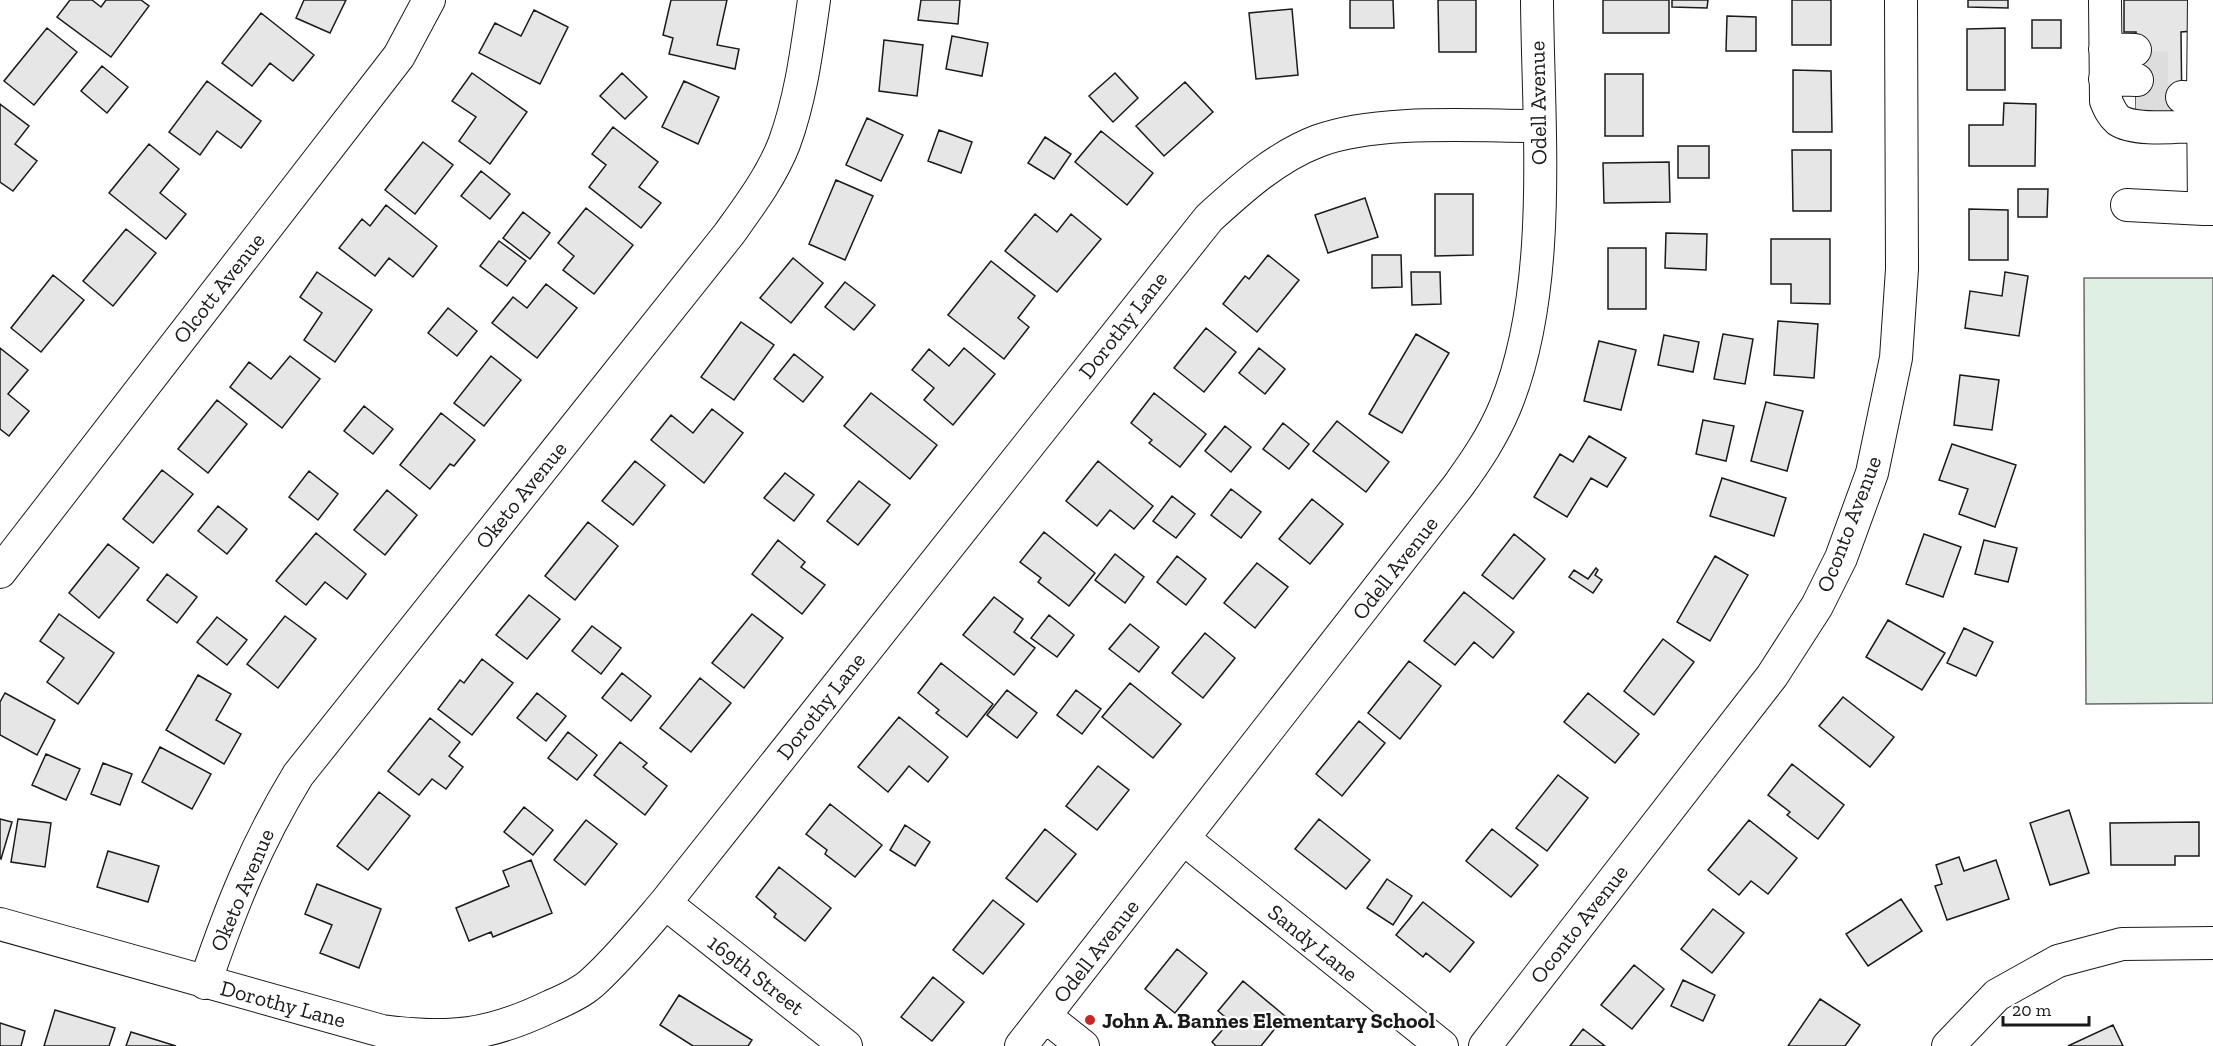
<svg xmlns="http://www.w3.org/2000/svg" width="2213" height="1046" viewBox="0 0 2213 1046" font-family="'Zilla Slab',serif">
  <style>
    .green { fill: #e0efe3; stroke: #6a6a6a; stroke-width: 1.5 }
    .building { fill: #e6e6e6; stroke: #1a1a1a; stroke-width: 1.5 }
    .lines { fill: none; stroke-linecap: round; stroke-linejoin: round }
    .minor-tunnel { stroke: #ddd; stroke-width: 32; stroke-dasharray: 32 16; stroke-linecap: butt }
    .minor-casing { stroke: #1a1a1a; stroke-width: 34 }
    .minor { stroke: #fff; stroke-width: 32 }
    .poi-dot { fill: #c62828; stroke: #fff; stroke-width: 2 }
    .labels { text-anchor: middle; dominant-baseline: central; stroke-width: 4.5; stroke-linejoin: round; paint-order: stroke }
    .street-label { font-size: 22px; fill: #1a1a1a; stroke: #fff }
    .poi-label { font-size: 22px; font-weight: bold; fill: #1a1a1a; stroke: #fff; text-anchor: start }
  </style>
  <rect width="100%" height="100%" fill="#fff"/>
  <path class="green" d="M 2213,278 L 2213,703 L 2086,704 L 2084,278 Z"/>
  <path class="building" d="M 70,0 L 92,0 L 101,7 L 106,0 L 141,0 L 149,6 L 111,57 L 57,17 Z
    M 304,0 L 346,0 L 330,33 L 296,18 Z
    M 671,0 L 727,0 L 717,45 L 739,49 L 735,69 L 669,54 L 673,38 L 663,35 Z
    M 921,0 L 960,0 L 958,24 L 918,20 Z
    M 1350,0 L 1393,0 L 1394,28 L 1350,28 Z
    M 1438,0 L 1476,0 L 1476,52 L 1439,52 Z
    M 1603,0 L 1669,0 L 1669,33 L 1603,33 Z
    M 1672,0 L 1708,0 L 1707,8 L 1672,7 Z
    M 1792,0 L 1831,0 L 1831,45 L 1792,45 Z
    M 1968,0 L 2008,0 L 2008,8 L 1968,7 Z
    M 2124,0 L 2193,0 L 2193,31 L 2181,32 L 2182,118 L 2136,118 L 2136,32 L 2124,32 Z
    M 1292,9 L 1298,75 L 1256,79 L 1249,13 Z
    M 534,10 L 568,27 L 540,84 L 479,53 L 495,23 L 521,36 Z
    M 261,13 L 314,55 L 293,81 L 270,63 L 252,86 L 222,63 Z
    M 1727,16 L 1756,17 L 1756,51 L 1726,51 Z
    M 2032,20 L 2061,20 L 2061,48 L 2032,48 Z
    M 47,28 L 77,52 L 34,105 L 4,81 Z
    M 2005,28 L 2005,90 L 1967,90 L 1967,29 Z
    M 952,36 L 988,43 L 982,76 L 946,69 Z
    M 884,40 L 923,45 L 917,96 L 879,91 Z
    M 102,66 L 128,87 L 107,113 L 81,91 Z
    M 1793,70 L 1831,71 L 1832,132 L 1793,132 Z
    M 472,73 L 527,112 L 490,164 L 459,141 L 476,117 L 452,101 Z
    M 622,73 L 647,97 L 625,119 L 600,96 Z
    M 1115,73 L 1138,98 L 1113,122 L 1089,96 Z
    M 1605,74 L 1643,74 L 1643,136 L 1605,136 Z
    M 207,81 L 261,121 L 241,148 L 217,131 L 200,155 L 169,132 Z
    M 684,81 L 719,97 L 698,144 L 662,127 Z
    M 1185,82 L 1213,112 L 1164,156 L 1136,126 Z
    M 2004,103 L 2036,104 L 2035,166 L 1969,166 L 1969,125 L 2003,125 Z
    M 0,104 L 29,126 L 15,144 L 37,161 L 13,191 L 0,182 Z
    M 867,118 L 903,135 L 881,181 L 846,165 Z
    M 613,127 L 658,162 L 639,187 L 661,203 L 641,228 L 589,187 L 606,165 L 592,154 Z
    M 939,130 L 972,142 L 961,173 L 928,161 Z
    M 1101,131 L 1153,173 L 1127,205 L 1075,162 Z
    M 1045,137 L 1071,154 L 1054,179 L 1028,163 Z
    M 423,142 L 453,165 L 415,214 L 385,190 Z
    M 149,144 L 179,169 L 160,193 L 186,214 L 166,239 L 109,193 Z
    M 1678,146 L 1709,146 L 1709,178 L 1678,178 Z
    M 1792,150 L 1831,150 L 1831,211 L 1793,211 Z
    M 1669,162 L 1670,202 L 1604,203 L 1603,163 Z
    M 481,171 L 510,194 L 490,219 L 461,196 Z
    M 836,180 L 873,196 L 845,260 L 809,244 Z
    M 2018,189 L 2048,189 L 2047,217 L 2018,217 Z
    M 1435,194 L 1473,194 L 1473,255 L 1435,256 Z
    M 1365,198 L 1378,237 L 1328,253 L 1315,215 Z
    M 386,205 L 437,246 L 413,277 L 389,258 L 375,276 L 339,248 L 362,219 L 370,226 Z
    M 586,208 L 633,245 L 594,294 L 563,270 L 574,256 L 558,243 Z
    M 1969,209 L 2008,210 L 2008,260 L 1969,260 Z
    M 523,212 L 550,233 L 530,259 L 503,238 Z
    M 1035,214 L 1057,232 L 1071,214 L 1101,239 L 1057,292 L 1005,251 Z
    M 126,229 L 156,253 L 113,306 L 83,281 Z
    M 1666,233 L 1707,234 L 1706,270 L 1665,268 Z
    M 1771,239 L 1830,239 L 1830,304 L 1791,303 L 1791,284 L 1771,284 Z
    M 499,241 L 526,261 L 507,286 L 480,266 Z
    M 1608,248 L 1646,248 L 1646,309 L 1608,309 Z
    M 1268,255 L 1299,280 L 1257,332 L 1223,304 L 1245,276 L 1249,279 Z
    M 1372,255 L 1401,255 L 1402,287 L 1372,288 Z
    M 793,258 L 823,283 L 791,323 L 760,298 Z
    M 991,261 L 1035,296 L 1018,318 L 1029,327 L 1004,359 L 948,315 Z
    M 317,272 L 372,310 L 335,362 L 304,340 L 322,313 L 300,297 Z
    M 1411,272 L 1440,272 L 1441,304 L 1412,305 Z
    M 2005,272 L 2028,276 L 2019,336 L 1965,328 L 1970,291 L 2002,296 Z
    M 53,275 L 84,300 L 41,352 L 11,328 Z
    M 845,282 L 875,305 L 854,330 L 825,307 Z
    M 546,284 L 577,308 L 537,358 L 492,323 L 513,297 L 527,308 Z
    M 448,308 L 477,331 L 457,356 L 428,333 Z
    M 1778,321 L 1818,324 L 1814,378 L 1774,375 Z
    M 741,322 L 774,345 L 734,400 L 701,377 Z
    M 1206,328 L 1236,352 L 1204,392 L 1174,368 Z
    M 1416,334 L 1449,353 L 1402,433 L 1369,414 Z
    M 1723,334 L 1753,339 L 1745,384 L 1714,379 Z
    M 1664,335 L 1699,342 L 1693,372 L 1658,365 Z
    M 1599,341 L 1636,350 L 1621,410 L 1584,401 Z
    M 0,348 L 28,370 L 8,394 L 29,411 L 9,436 L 0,429 Z
    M 964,348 L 995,374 L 953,425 L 924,400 L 934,388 L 912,370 L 929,349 L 949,366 Z
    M 1259,348 L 1285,369 L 1265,394 L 1239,373 Z
    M 794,354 L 823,377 L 803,402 L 774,379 Z
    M 290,356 L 320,379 L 282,428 L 230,387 L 249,362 L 271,379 Z
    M 491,356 L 521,380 L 484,426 L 454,403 Z
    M 1960,375 L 1999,380 L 1992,430 L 1954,425 Z
    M 871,393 L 937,445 L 910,479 L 844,426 Z
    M 1154,393 L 1206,434 L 1180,467 L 1149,443 L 1152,440 L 1131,423 Z
    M 217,400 L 247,424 L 208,473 L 178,449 Z
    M 1766,402 L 1803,411 L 1787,471 L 1751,461 Z
    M 364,406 L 393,429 L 373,454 L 344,431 Z
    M 712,409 L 743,433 L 704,483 L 651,440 L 671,415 L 693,433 Z
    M 441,413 L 475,440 L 454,466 L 450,464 L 430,489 L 400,465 Z
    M 1703,420 L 1734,426 L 1726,461 L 1696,454 Z
    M 1337,421 L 1389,462 L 1366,492 L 1313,451 Z
    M 1283,423 L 1309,444 L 1289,469 L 1263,449 Z
    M 1225,426 L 1251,447 L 1231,472 L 1205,451 Z
    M 1589,436 L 1626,458 L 1607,487 L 1591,478 L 1567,517 L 1534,497 L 1560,454 L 1573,462 Z
    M 1952,444 L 2016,465 L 1995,527 L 1959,514 L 1968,489 L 1939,480 Z
    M 635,461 L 665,485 L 633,525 L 602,501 Z
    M 1098,461 L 1153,506 L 1134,529 L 1110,510 L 1097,526 L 1066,501 Z
    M 162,470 L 193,494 L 153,543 L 123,519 Z
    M 309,471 L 338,494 L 318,520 L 289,497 Z
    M 785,473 L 814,495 L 794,521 L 764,498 Z
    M 1722,478 L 1786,498 L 1774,536 L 1710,516 Z
    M 859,481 L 890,505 L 858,545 L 827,521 Z
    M 1231,489 L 1261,512 L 1241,538 L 1211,515 Z
    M 387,490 L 417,515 L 385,555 L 354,530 Z
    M 1172,496 L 1195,514 L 1176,538 L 1153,521 Z
    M 1312,499 L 1343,524 L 1310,564 L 1279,539 Z
    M 218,506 L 247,529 L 227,554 L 198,531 Z
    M 588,522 L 618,546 L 575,600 L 545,576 Z
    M 1044,532 L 1095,573 L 1069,606 L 1038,582 L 1041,578 L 1020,562 Z
    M 316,533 L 366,574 L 347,599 L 325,582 L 306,605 L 276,581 Z
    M 1514,534 L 1545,559 L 1513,599 L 1482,575 Z
    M 1924,534 L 1961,547 L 1943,597 L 1906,584 Z
    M 778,540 L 805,562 L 801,567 L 825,585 L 802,614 L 752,574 Z
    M 1984,540 L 2017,548 L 2008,582 L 1975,574 Z
    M 108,544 L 139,568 L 99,618 L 69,593 Z
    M 1115,554 L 1144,577 L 1125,603 L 1095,580 Z
    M 1177,556 L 1206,579 L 1186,605 L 1157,582 Z
    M 1715,556 L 1748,575 L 1710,641 L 1677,622 Z
    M 1257,563 L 1288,587 L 1255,628 L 1224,603 Z
    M 1596,568 L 1598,570 L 1595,575 L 1602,580 L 1593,593 L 1569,577 L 1574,570 L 1588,579 Z
    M 167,574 L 197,597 L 177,623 L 147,600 Z
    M 1464,592 L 1514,632 L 1493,658 L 1474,642 L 1455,665 L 1424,641 Z
    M 529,595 L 560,619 L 527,659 L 496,635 Z
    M 994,597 L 1023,619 L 1014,632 L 1035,648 L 1014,675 L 963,635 Z
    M 59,614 L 114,653 L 78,704 L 47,682 L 64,658 L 40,641 Z
    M 752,614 L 783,638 L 744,688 L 712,663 Z
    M 1049,615 L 1074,635 L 1057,657 L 1031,638 Z
    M 285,616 L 316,639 L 278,688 L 247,664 Z
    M 217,617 L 247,640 L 227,665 L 197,642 Z
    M 1888,620 L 1945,653 L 1922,690 L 1866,657 Z
    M 1130,624 L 1159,647 L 1139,672 L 1109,649 Z
    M 592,626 L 621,648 L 601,674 L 572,651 Z
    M 1964,628 L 1993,642 L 1976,676 L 1947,663 Z
    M 1205,633 L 1235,658 L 1203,698 L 1172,673 Z
    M 1663,639 L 1694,662 L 1654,715 L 1624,691 Z
    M 482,659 L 513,683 L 472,735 L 438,709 L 460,680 L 464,683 Z
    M 1409,661 L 1441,686 L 1400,739 L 1368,713 Z
    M 941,663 L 993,704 L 967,737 L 936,713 L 939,710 L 918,693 Z
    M 622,673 L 651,696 L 631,721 L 602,698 Z
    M 198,675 L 231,694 L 216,720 L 241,734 L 224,764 L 166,730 Z
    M 700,678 L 731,703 L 691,752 L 660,728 Z
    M 1130,683 L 1181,724 L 1153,758 L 1102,717 Z
    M 1007,690 L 1037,713 L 1017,738 L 987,715 Z
    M 1076,690 L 1101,709 L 1082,734 L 1057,715 Z
    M 5,693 L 55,720 L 37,755 L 0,735 L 0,702 Z
    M 537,693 L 566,716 L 546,741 L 517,718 Z
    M 1588,693 L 1639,734 L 1615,763 L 1564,722 Z
    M 1843,697 L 1894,737 L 1870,767 L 1819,726 Z
    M 899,717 L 948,757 L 928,782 L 909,766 L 888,792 L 858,767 Z
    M 430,718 L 460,742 L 449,756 L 463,767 L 446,789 L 432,779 L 419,795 L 388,771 Z
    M 1359,721 L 1385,743 L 1342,796 L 1316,774 Z
    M 568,732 L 597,755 L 577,780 L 548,758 Z
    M 620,742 L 647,763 L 643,767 L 667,786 L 645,815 L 594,775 Z
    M 160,747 L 211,774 L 192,809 L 142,782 Z
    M 46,754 L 80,769 L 66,800 L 32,785 Z
    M 103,763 L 132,774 L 120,805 L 91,794 Z
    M 1792,764 L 1844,805 L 1818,839 L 1787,815 L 1790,812 L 1768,795 Z
    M 1098,766 L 1129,790 L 1097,830 L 1066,806 Z
    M 1558,775 L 1588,798 L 1547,851 L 1516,828 Z
    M 379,792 L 410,816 L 368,870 L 337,846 Z
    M 830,804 L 882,845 L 855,877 L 825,854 L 827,850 L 806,834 Z
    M 524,807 L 553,830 L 533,855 L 504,832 Z
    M 2069,810 L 2089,873 L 2050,885 L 2030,823 Z
    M 0,819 L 12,822 L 1,859 L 0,858 Z
    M 18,819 L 51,823 L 45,867 L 11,862 Z
    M 1319,819 L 1370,860 L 1346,889 L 1295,849 Z
    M 586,820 L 617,844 L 585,885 L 554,860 Z
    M 1749,820 L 1797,858 L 1768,894 L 1751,881 L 1739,895 L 1708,870 Z
    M 2199,822 L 2199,856 L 2175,856 L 2175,865 L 2111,865 L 2110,823 Z
    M 905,825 L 930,842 L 915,866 L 890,850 Z
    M 1045,829 L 1076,854 L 1037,902 L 1006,878 Z
    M 1492,829 L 1538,865 L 1511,897 L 1466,861 Z
    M 108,851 L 159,866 L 148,902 L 97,887 Z
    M 1959,857 L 1964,871 L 1996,860 L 2009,899 L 1947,920 L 1935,886 L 1942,884 L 1936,865 Z
    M 531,860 L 552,913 L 493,937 L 491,932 L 469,941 L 456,908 L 509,886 L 503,871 Z
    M 779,867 L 831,908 L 805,941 L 774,917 L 776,914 L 756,897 Z
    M 1387,879 L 1412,896 L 1393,925 L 1367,908 Z
    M 317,884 L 381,909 L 359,968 L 320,953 L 332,925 L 305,914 Z
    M 1901,899 L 1922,931 L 1868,966 L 1846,934 Z
    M 993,900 L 1024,924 L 983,974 L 953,950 Z
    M 1423,902 L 1474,942 L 1450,972 L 1426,953 L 1423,957 L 1396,935 Z
    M 1713,909 L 1744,933 L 1712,973 L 1681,949 Z
    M 1177,949 L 1207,973 L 1175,1013 L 1145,989 Z
    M 1634,965 L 1664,989 L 1632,1029 L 1601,1005 Z
    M 933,977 L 964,1002 L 932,1041 L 901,1017 Z
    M 1683,980 L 1715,995 L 1703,1021 L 1671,1006 Z
    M 1243,981 L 1285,1016 L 1261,1046 L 1216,1046 L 1212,1042 L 1230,1021 L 1218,1011 Z
    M 679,995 L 752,1040 L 748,1046 L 693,1046 L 660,1025 Z
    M 1820,999 L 1860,1025 L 1845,1046 L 1788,1046 Z
    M 55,1010 L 115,1028 L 109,1046 L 44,1046 Z
    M 0,1023 L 25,1031 L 21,1046 L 0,1046 Z
    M 2113,1025 L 2123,1046 L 2068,1046 Z
    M 1583,1029 L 1605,1046 L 1570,1046 Z
    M 131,1032 L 176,1046 L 126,1046 Z"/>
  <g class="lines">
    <path class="minor-tunnel" d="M 2136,67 L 2182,68
      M 2136,96 L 2182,97"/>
    <g class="minor-casing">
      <path id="minor" d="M 2105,0 L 2106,101 C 2109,108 2112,115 2118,120 C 2135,132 2183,126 2204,126
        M 2105,49 L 2135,50
        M 2105,79 L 2137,80
        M 2182,97 L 2203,98 L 2204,0
        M 2203,98 L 2204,209 L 2213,209
        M 2127,205 L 2204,209
        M 0,572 L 399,56 L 429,0
        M 1184,839 L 1442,1046
        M 665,903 L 846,1046
        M 0,924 L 382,1031 C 450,1040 489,1036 551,1006 C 565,1000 583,992 594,981 C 620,957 642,930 665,903 L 1209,218 C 1242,188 1276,157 1318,141 C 1377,119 1474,126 1538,126
        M 205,983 C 231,907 256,844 298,775 L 729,234 C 749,206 771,177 784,144 C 801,98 807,49 814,0
        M 1045,1016 L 1083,1046
        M 1021,1046 L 1458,486 C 1476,461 1493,436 1505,407 C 1554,288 1538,127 1537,0
        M 1485,1046 L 1772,676 L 1817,606 L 1841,558 L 1872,473 L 1896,358 L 1902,269 L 1901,0
        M 1948,1046 L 1997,995 L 2058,961 L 2122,944 L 2213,943"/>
    </g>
    <use href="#minor" class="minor"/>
  </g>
  <circle class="poi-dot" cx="1090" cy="1020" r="6"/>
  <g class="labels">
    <g class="street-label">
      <text transform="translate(1538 103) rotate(-91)">Odell Avenue</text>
      <text transform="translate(219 288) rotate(-52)">Olcott Avenue</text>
      <text transform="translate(1123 325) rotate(-52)">Dorothy Lane</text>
      <text transform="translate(521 495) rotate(-51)">Oketo Avenue</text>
      <text transform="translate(1849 524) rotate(-69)">Oconto Avenue</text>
      <text transform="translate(1395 568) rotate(-52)">Odell Avenue</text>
      <text transform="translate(821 706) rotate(-52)">Dorothy Lane</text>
      <text transform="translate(242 890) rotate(-67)">Oketo Avenue</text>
      <text transform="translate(1579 924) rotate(-52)">Oconto Avenue</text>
      <text transform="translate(1313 943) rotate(39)">Sandy Lane</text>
      <text transform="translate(1096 951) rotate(-52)">Odell Avenue</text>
      <text transform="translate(756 975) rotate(38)">169th Street</text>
      <text transform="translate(283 1004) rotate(15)">Dorothy Lane</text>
    </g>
    <g class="poi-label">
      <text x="1102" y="1020">John A. Bannes Elementary School</text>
    </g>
  </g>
  <path d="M2003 1016v9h86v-9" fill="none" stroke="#1a1a1a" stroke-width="3"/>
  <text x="2012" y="1016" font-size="18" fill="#1a1a1a" stroke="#ffffff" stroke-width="4.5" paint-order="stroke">20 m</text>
</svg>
